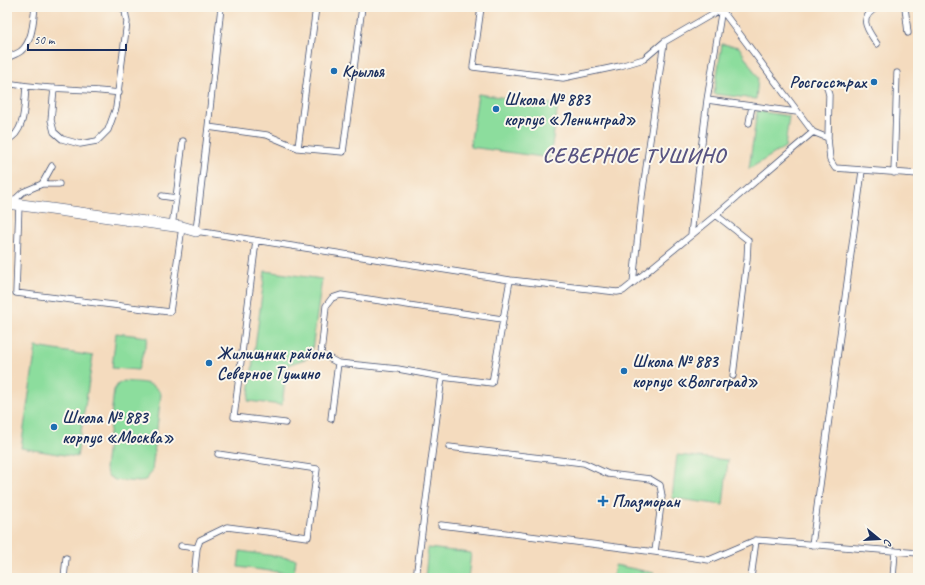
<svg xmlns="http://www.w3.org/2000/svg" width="925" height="585" viewBox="0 0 925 585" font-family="Caveat,sans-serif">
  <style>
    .green { fill: #8cdd9d; stroke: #54867e }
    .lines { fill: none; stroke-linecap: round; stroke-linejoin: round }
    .service-casing { stroke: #3c496c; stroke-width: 7 }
    .minor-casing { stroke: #3c496c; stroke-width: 12 }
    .service { stroke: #fff; stroke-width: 5.5 }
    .minor { stroke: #fff; stroke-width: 11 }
    .poi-dot { fill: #1f6fb2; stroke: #fbf7ec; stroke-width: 1.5 }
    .labels { text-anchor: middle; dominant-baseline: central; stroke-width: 4; stroke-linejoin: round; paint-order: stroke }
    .poi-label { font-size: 17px; font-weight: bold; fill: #1b2f5e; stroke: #fbf7ec; text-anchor: start }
    .district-label { font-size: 21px; font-weight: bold; letter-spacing: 1px; fill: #585482; stroke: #fbf7ec }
  </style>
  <rect width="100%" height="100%" fill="#fbf7ec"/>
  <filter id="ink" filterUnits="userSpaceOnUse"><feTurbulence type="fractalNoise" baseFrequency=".025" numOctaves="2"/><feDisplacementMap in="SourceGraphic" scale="8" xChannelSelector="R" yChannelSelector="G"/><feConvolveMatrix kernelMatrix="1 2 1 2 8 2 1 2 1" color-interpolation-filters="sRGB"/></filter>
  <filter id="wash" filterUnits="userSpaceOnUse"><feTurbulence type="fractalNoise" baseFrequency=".012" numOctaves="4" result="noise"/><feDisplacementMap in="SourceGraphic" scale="16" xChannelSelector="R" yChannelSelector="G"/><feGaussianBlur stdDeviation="0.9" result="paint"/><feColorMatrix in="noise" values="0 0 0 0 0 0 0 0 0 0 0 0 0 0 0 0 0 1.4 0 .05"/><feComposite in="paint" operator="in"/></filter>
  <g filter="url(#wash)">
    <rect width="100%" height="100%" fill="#f4dbbe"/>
    <path class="green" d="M 722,44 L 739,47 L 758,78 L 756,99 L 714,94 Z
      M 478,94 L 558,105 L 550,158 L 470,147 Z
      M 757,111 L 789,116 L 785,147 L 749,169 Z
      M 265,271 L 322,279 L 311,357 L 287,365 L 282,405 L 248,401 Z
      M 116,333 L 148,337 L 138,370 L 112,368 Z
      M 36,347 L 93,356 L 77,457 L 21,448 Z
      M 124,381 C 138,383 153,380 161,394 L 152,471 L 147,479 L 140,482 L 115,480 L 108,476 L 105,469 L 114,390 L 118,384 Z
      M 677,455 L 728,460 L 723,505 L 672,498 Z
      M 428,548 L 471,553 L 468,578 L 425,578 Z
      M 240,551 L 296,559 L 294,574 L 238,567 Z
      M 615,565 L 654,573 L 653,578 L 613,578 Z"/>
  </g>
  <g filter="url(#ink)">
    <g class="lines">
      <g class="service-casing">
        <path id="service" d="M 362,7 L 343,152 L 298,148 L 267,135 L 208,127 L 196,231 L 510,280 L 617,292 L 623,291 L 633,283 L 716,215 L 813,132 L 828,138 L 830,160 L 835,168 L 918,174
          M 481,7 L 473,67 L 563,78 L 620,66 L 644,59 L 664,42
          M 905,7 L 908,33
          M 877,44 C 867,29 857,18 878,7
          M 7,58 C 11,56 17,54 21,51 C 33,41 33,21 35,7
          M 7,83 C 44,90 81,88 119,93
          M 826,83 L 829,95 L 828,138
          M 54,88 L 51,120 L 54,132 L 62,139 L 80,144 L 97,141 L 108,130 L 116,108 L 127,22 L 125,11 L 121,7
          M 707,100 L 797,112
          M 749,123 L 752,106
          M 208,127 L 221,7
          M 7,140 C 26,133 24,104 26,87
          M 298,148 L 316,7
          M 894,173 L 897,73
          M 42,184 L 59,184
          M 162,196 L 176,198 L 172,226
          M 176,198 L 183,141
          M 11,203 L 23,192 L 42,184 L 52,166
          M 19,204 L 16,293 L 170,312 L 182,227
          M 716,215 L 748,240 L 747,260 L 733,376
          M 691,235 L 707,100 L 722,8
          M 256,241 L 234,417 L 285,423
          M 633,283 L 642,196 L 664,42 L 721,9 L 813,132
          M 502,319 L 341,295 L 332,298 L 326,306 L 321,354 L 338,363 L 398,369 L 442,377 L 492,383 L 510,280
          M 331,419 L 338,363
          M 449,447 L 584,463 L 608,474 L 650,479 L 660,485 L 662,496 L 655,552 L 709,560 L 756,540 L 918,553
          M 441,525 L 655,552
          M 812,545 L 862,171
          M 181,546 L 197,548
          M 64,578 L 66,558
          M 194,578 L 197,548 L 200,540 L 227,527 L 308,537 L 317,469 L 218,454
          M 416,578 L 442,377
          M 751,578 L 756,540
          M 893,578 L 895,551"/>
      </g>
      <g class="minor-casing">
        <path id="minor" d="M 7,203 L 182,227 L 196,231"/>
      </g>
      <use href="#service" class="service"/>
      <use href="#minor" class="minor"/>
    </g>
  </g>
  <g class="poi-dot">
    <circle cx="334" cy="71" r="4"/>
    <circle cx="874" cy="82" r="4"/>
    <circle cx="496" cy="109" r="4"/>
    <circle cx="209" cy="363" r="4"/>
    <circle cx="624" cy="371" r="4"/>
    <circle cx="54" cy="427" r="4"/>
    <path d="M601 495h4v4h4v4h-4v4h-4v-4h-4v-4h4z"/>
  </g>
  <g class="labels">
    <g class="poi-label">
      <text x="342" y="71">Крылья</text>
      <text x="866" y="82" text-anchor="end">Росгосстрах</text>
      <text x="504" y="99">Школа № 883<tspan x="504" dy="20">корпус «Ленинград»</tspan></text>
      <text x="217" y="353">Жилищник района<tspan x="217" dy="20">Северное Тушино</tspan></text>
      <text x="632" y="361">Школа № 883<tspan x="632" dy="20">корпус «Волгоград»</tspan></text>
      <text x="62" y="417">Школа № 883<tspan x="62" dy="20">корпус «Москва»</tspan></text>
      <text x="612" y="501">Плазморан</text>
    </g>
    <g class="district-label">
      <text x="634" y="155">СЕВЕРНОЕ ТУШИНО</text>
    </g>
  </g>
  <rect width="925" height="585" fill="none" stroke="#fbf7ec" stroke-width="24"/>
  <g transform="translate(879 539) rotate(108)" stroke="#fbf7ec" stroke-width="3" paint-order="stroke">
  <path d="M0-3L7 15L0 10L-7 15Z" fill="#1b2f5e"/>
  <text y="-6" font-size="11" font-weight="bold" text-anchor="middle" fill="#1b2f5e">С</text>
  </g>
  <path d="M28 44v6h98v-6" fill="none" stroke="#1b2f5e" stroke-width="2"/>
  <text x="34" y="44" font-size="12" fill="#1b2f5e" stroke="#fbf7ec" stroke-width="3" paint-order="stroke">50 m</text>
</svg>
